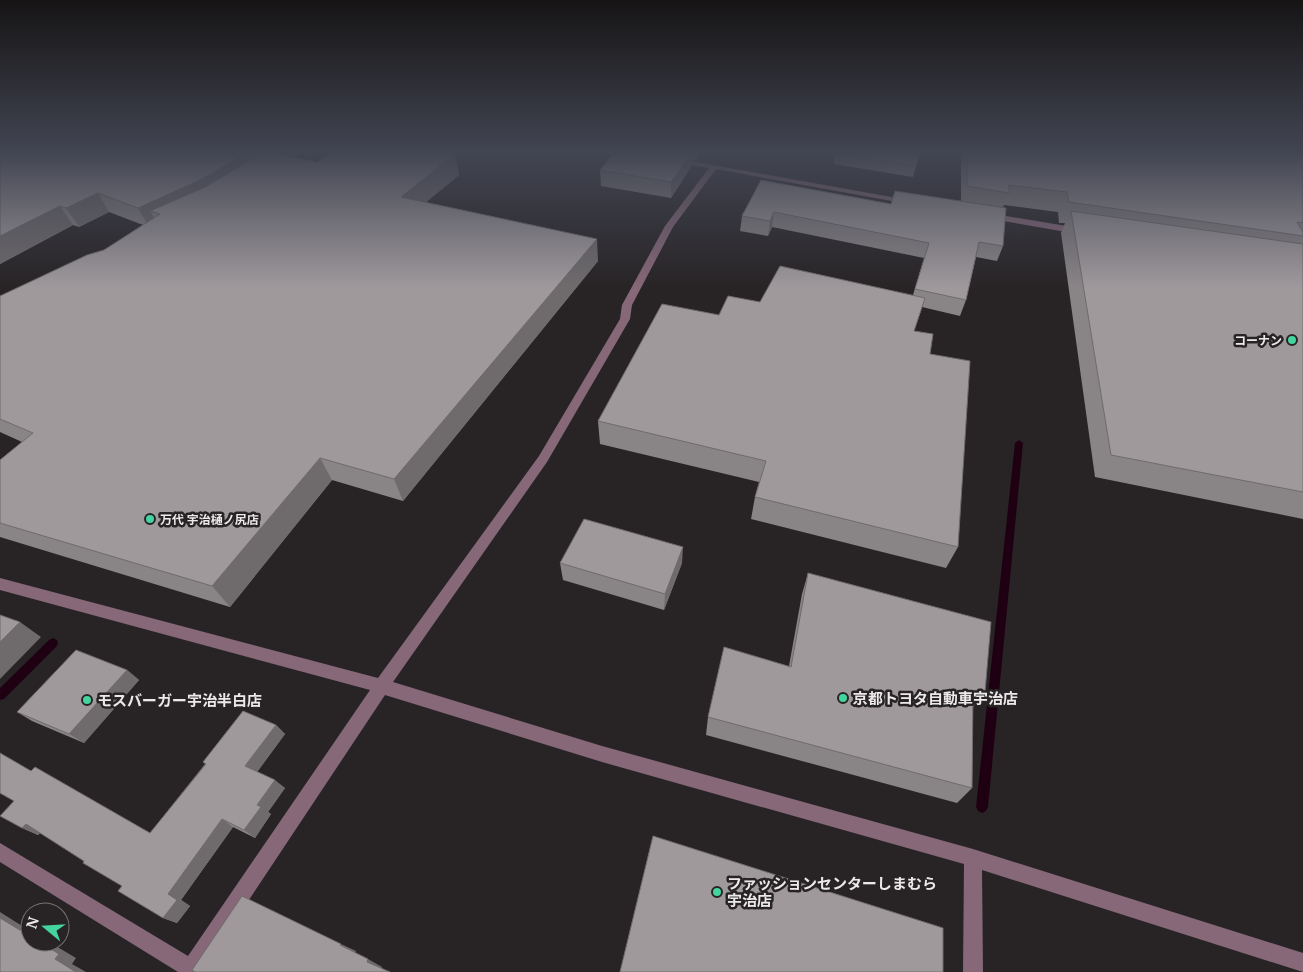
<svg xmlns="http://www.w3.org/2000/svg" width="1303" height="972" viewBox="0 0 1303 972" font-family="Merriweather,'Noto Sans JP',serif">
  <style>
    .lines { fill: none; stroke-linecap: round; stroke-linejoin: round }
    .stream { fill: #1f0013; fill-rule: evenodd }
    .minor { fill: #866878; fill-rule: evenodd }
    .wall { fill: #898486 }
    .shaded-wall { fill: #6f6b6d }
    .building { fill: #9f999c; stroke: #6f6b6d }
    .poi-dot { fill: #44d49f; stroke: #282426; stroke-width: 2 }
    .labels { text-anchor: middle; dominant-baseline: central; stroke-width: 5; stroke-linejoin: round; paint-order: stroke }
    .poi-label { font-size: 12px; font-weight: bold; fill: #ece9eb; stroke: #282426; text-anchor: end }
    .near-poi-label { font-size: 15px; font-weight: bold; fill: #ece9eb; stroke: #282426; text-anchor: start }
  </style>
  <rect width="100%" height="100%" fill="#282426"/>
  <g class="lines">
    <path class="stream" d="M 304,152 L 310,152 L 291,165 L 287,165 L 287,163 Z
      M 1019,440 L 1023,443 L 988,807 L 986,811 L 982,813 L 978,811 L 976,807 L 1015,443 Z
      M 53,638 L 57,640 L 58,643 L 57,646 L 4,699 L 0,700 L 0,688 L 49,640 Z"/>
    <path class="minor" d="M 292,152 L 301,152 L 280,166 L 274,166 L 274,162 Z
      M 674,158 L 908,200 L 912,202 L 908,204 L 716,169 L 673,227 L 632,305 L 630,319 L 547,462 L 393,682 L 602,746 L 973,849 L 1303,953 L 1303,972 L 982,870 L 983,972 L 963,972 L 964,864 L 602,762 L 385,695 L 201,972 L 178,972 L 0,862 L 0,843 L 188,956 L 370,690 L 0,590 L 0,578 L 378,678 L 539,456 L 620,319 L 622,305 L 665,226 L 709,168 L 674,162 Z
      M 989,213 L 1078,228 L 1082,231 L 1078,234 L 986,218 L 985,216 Z"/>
  </g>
  <path class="wall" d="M 0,152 L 276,152 L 274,153 L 317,162 L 455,154 L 459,175 L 426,202 L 598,261 L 403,501 L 332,480 L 230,607 L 0,537 L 0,460 L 22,442 L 0,432 L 0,296 L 104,250 L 143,225 L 109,212 L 79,227 L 73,225 L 0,264 Z
    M 615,152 L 702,152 L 696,160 L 692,159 L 691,167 L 671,198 L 601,186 L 600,170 Z
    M 834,152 L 920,152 L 913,177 L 834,164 Z
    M 961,152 L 1303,152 L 1303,519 L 1095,477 L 1061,233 L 1065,223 L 1059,223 L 1058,212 L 1004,205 L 1003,207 L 1003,246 L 997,261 L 976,257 L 966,300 L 960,316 L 922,307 L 914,331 L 930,354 L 958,547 L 946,568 L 751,519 L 755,497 L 759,482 L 600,444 L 598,421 L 719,315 L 760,302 L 913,295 L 924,258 L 772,227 L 768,236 L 740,231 L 742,216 L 743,212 L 961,201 Z
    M 560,563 L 682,563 L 664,610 L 563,580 Z
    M 808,573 L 985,692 L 973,707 L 972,788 L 957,803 L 706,735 L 708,717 L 789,666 L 802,594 Z
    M 127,670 L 139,680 L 84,743 L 32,721 L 17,712 Z
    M 276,725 L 285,734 L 257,772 L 285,788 L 268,812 L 271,814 L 255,838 L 233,827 L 181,900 L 190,906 L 177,923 L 163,918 L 122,886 L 40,833 L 38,835 L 22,828 L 14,801 L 0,793 L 0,753 L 31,771 L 150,833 L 205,764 L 203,762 Z"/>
  <path class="shaded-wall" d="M 247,152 L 276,152 L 258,164 L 150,211 L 157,223 L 149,227 L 138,208 Z
    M 692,152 L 691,167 L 671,198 L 671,182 Z
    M 697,152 L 702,152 L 696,160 Z
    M 455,154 L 459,175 L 407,218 L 401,197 Z
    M 98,193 L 109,212 L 79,227 L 66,208 Z
    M 60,206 L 73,225 L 0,264 L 0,236 Z
    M 774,212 L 772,227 L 768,236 L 770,221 Z
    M 597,239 L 598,261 L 403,501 L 394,479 Z
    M 320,458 L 332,480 L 230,607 L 212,586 Z
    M 683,547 L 682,563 L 664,610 L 665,594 Z
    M 20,622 L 41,637 L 0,679 L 0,642 Z
    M 127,670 L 139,680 L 84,743 L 69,734 Z
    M 276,725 L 285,734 L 255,775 L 245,766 Z
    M 275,780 L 285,788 L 268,812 L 271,814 L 255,838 L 244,830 L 257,805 Z
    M 222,819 L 233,827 L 181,900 L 190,906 L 177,923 L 163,918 L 168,894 Z
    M 26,824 L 42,831 L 38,835 L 22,828 Z
    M 0,912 L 30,931 L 30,936 L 0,918 Z
    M 39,942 L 49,942 L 76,958 L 72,964 L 86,972 L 76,972 L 55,959 Z
    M 341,944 L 356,951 L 355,953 L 340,945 Z
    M 368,959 L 382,967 L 381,969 L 367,962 Z"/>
  <path class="building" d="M 0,152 L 249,152 L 198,181 L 138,208 L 98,193 L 66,208 L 60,206 L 0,236 Z
    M 264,152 L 317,162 L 333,152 L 442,152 L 455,154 L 401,197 L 597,239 L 394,479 L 320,458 L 212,586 L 0,523 L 0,460 L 33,433 L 0,419 L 0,296 L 87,255 L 104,250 L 160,214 L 150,211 L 205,187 Z
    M 615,152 L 692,152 L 671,182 L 600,170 Z
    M 836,152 L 920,152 L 916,166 L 836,153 Z
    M 967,152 L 1303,152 L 1303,223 L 1297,222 L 1303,232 L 1303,236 L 1069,202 L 1067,192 L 1009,185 L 1009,193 L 967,186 Z
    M 761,180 L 891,204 L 895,191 L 1006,208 L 1003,246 L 979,242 L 966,300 L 915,289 L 929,243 L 774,212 L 770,221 L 742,216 Z
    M 1071,211 L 1303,244 L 1303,492 L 1111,455 Z
    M 780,266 L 925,298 L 914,331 L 933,334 L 930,354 L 970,361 L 958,547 L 755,497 L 766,461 L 598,421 L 662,304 L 719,315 L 728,296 L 760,302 Z
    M 584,519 L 683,547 L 665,594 L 560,563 Z
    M 808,573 L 991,622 L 985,692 L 973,692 L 972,788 L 708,717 L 724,647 L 791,667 Z
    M 0,615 L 20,622 L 0,642 Z
    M 76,650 L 127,670 L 69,734 L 17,712 Z
    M 243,711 L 276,725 L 245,766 L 275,780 L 257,805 L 261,807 L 244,830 L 222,819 L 168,894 L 177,900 L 163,918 L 118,891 L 122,886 L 83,863 L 84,861 L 26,824 L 22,828 L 0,816 L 14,801 L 0,793 L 0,753 L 31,771 L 35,767 L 150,833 L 206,764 L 203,762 Z
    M 653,836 L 943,928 L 943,972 L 620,972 Z
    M 242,896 L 341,944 L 340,945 L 368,959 L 367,962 L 390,972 L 195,972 L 192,970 Z
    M 0,918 L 30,936 L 30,942 L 39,942 L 59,954 L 55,959 L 76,972 L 0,972 Z"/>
  <linearGradient id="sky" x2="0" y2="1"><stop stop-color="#161415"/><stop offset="0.53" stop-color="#424552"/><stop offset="1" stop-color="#424552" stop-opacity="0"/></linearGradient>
  <rect width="1303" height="288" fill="url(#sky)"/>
  <g class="poi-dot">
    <circle cx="1292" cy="340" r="5"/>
    <circle cx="150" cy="519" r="5"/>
    <circle cx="843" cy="698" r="5"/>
    <circle cx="87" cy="700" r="5"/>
    <circle cx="717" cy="892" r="5"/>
  </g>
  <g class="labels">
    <g class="poi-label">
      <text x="1282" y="340">コーナン</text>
      <text x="160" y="519" text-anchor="start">万代 宇治樋ノ尻店</text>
    </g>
    <g class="near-poi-label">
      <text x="853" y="698">京都トヨタ自動車宇治店</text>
      <text x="97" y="700">モスバーガー宇治半白店</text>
      <text x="727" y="883">ファッションセンターしまむら<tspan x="727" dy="17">宇治店</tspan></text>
    </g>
  </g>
  <g transform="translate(45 927) rotate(288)"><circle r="24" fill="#282426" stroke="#767375"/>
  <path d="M0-4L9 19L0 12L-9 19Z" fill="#44d49f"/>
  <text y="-8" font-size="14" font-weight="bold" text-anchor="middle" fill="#ece9eb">N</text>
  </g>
</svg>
